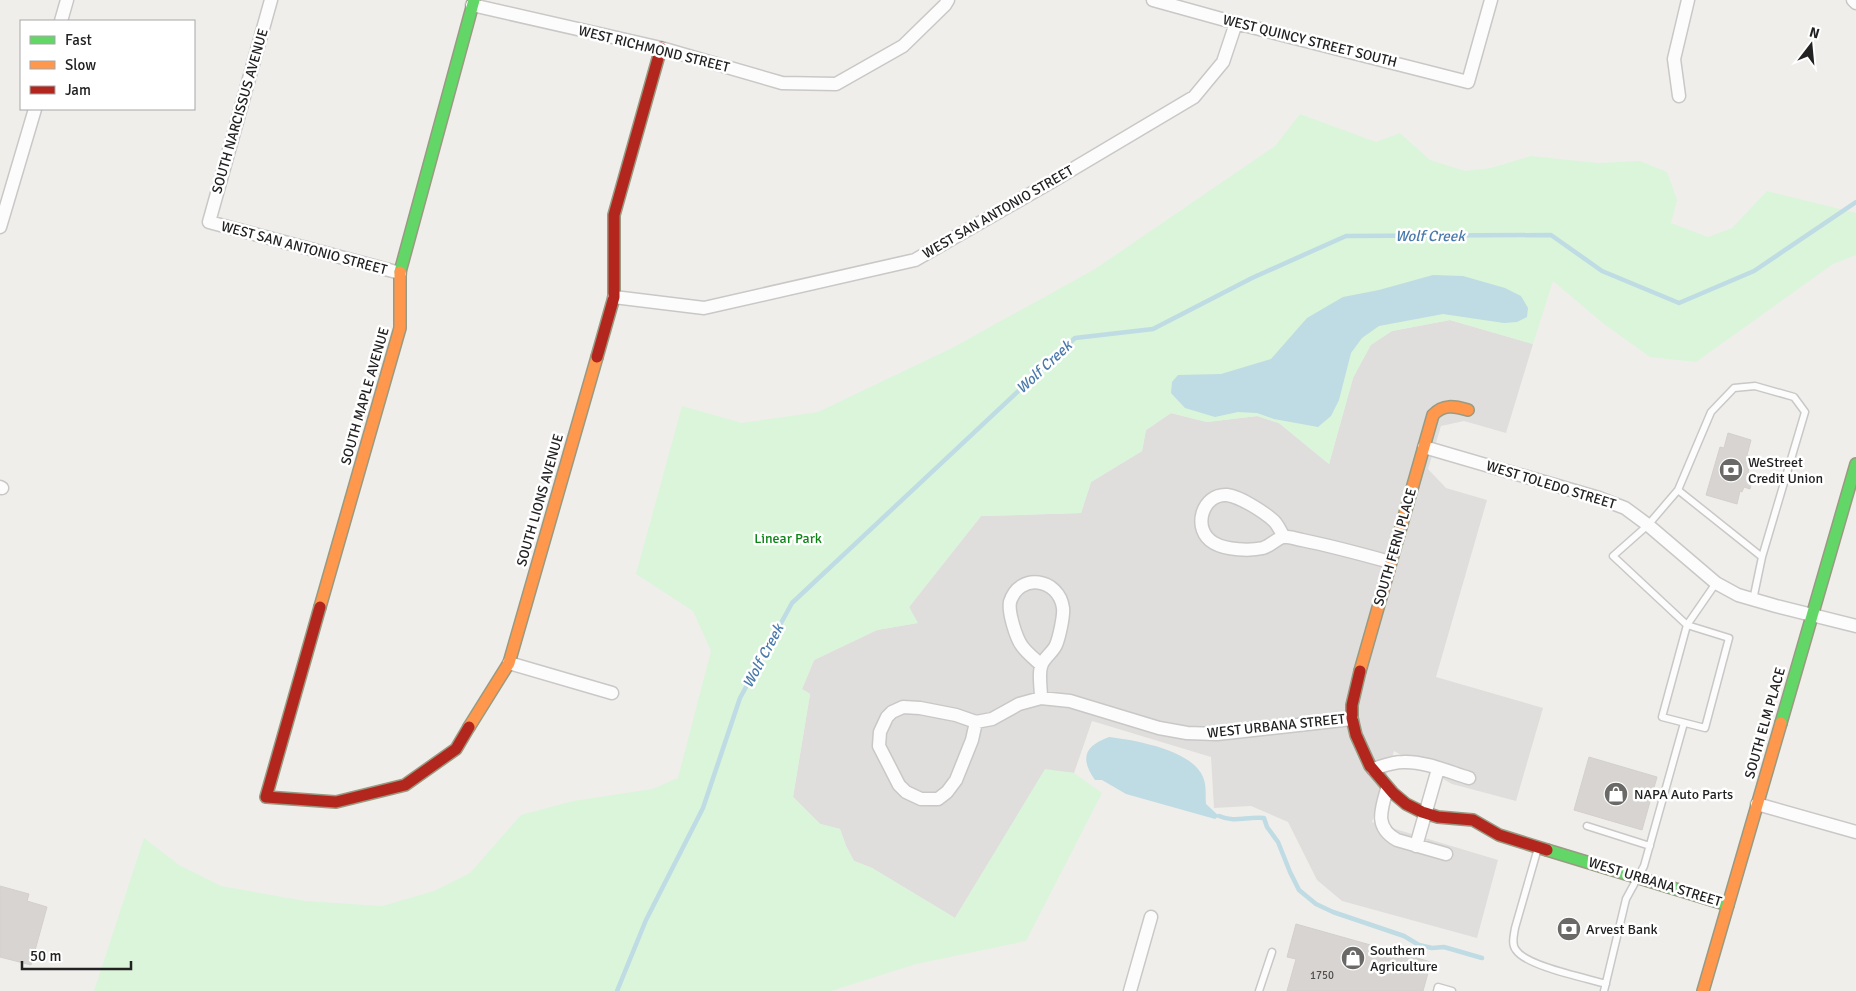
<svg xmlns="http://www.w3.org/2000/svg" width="1856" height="991" viewBox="0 0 1856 991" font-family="Signika,sans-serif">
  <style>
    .residential { fill: #dfdedc }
    .park { fill: #daf5da }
    .water { fill: #bfdbe3 }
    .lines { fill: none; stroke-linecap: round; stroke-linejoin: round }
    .stream { stroke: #bfdbe3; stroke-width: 4.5 }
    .building { fill: #d7d4d2; stroke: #d3d0cc }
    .lane-casing { stroke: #c9c8c7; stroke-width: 9 }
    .street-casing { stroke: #c9c8c7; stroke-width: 15 }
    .fast-casing { stroke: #999a82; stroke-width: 14 }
    .slow-casing { stroke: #999a82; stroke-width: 14 }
    .jam-casing { stroke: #999a82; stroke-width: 14 }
    .lane { stroke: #fdfcfc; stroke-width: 6 }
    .street { stroke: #fdfcfc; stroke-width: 12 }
    .fast { stroke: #63d668; stroke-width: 11 }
    .slow { stroke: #ff974d; stroke-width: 11 }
    .jam { stroke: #b3261e; stroke-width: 11 }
    .labels { text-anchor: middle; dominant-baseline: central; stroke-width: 5; stroke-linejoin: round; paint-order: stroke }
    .number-label { font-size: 11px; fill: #4f4e4e }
    .street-label { font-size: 14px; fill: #222; stroke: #fff }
    .poi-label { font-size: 14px; fill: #222; stroke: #fff; text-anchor: start }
    .park-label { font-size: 14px; fill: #0c8416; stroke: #fff }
    .water-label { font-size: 15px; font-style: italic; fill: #4a7aab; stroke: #fff }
  </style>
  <rect width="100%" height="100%" fill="#f0eeeb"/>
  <path class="residential" d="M 1450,320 L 1533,344 L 1506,433 L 1464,421 L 1441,426 L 1428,469 L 1446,488 L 1487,500 L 1436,677 L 1543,708 L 1516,801 L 1452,784 L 1394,751 L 1372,822 L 1498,860 L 1477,938 L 1342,901 L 1317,880 L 1288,822 L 1251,806 L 1214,808 L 1211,757 L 1092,721 L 1074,773 L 1045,770 L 955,918 L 872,868 L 854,861 L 846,846 L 840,829 L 820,824 L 793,797 L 810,694 L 802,689 L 814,660 L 877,630 L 917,623 L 909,607 L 981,516 L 1081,513 L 1091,482 L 1142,451 L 1146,430 L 1171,413 L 1207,422 L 1257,416 L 1279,423 L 1329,464 L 1353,378 L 1370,345 L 1392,331 Z"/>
  <path class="park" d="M 1300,114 L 1376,142 L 1400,133 L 1430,160 L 1465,171 L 1491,168 L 1531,156 L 1598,163 L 1640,161 L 1667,172 L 1677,200 L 1671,223 L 1708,237 L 1732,228 L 1767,191 L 1856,213 L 1856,255 L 1833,264 L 1696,362 L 1650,357 L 1604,324 L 1553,281 L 1533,344 L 1450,320 L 1392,331 L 1371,345 L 1353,378 L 1329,464 L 1279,423 L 1257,416 L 1207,422 L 1171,413 L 1146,430 L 1142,451 L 1091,482 L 1081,513 L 981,516 L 909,607 L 918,623 L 877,630 L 814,660 L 802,689 L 810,694 L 793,797 L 820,824 L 840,829 L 846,846 L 854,861 L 872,868 L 955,918 L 1045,769 L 1074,773 L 1102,793 L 1026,941 L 916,964 L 831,991 L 94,991 L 144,838 L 179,865 L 221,886 L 305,901 L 382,906 L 434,891 L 470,873 L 521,815 L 573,801 L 652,789 L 678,778 L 711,651 L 693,611 L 636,574 L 682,406 L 742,423 L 818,412 L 952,348 L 1095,269 L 1275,146 Z"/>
  <path class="water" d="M 1433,275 L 1463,276 L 1505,288 L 1521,296 L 1528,308 L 1527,317 L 1517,322 L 1504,323 L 1443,314 L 1379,326 L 1362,338 L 1351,353 L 1339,400 L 1331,416 L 1318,427 L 1274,419 L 1257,413 L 1238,412 L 1215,417 L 1185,408 L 1171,393 L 1172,382 L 1178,375 L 1221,374 L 1271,359 L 1307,318 L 1343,297 L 1379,290 Z
    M 1109,737 C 1135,740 1192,750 1203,777 C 1207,786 1205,795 1206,804 L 1219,816 L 1215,819 L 1126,794 L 1102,780 L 1095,780 C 1080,759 1084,746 1109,737 Z"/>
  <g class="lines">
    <path class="stream" d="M 1219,816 C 1235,823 1247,816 1264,818 L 1267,827 L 1278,842 L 1290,872 L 1299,890 L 1316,904 L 1333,912 L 1404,936 L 1419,945 L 1432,948 L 1444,947 L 1482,958
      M 617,991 L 646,920 L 703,808 L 740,698 L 792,603 L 1075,338 L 1153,329 L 1252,278 L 1346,236 L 1551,235 L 1602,271 L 1679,303 L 1754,271 L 1856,202"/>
  </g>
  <path class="building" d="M 1728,433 L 1751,440 L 1747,455 L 1750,456 L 1747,468 L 1749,468 L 1748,472 L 1754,474 L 1750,489 L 1744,487 L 1742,492 L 1740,491 L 1737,504 L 1706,495 L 1720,447 L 1724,448 Z
    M 1589,757 L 1657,777 L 1642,830 L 1574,810 Z
    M 0,886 L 29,894 L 27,901 L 47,907 L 31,965 L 0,957 Z
    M 1296,924 L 1431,962 L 1423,991 L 1287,991 L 1296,959 L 1287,957 Z"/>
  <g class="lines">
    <g class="lane-casing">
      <path id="lane" d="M 1678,490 L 1711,412 L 1734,388 L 1755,386 L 1794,397 L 1805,412 L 1762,557
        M 1716,583 L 1687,625 L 1662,717 L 1705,728 L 1729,638 L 1687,625 L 1613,556 L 1648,525 L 1678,490 L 1762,557 L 1753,600
        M 1587,826 L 1650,846
        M 1538,848 L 1515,928 C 1514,935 1511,944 1516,950 C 1526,966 1586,978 1606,984
        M 1259,991 L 1272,952
        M 1437,991 L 1438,987 L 1452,991
        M 1604,991 L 1626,899 L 1644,866 L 1684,723"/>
    </g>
    <g class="street-casing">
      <path id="street" d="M 271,0 L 209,222 L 400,273
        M 1153,0 L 1236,23 L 1468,82 L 1491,0
        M 1853,0 L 1856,3
        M 472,5 L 661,48 L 782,83 L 836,84 L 903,46 L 945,5 L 948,0
        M 61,21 L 67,0
        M 1679,96 L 1674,59 L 1688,0
        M 0,227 L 35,109
        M 614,297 L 704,308 L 915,260 L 1051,182 L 1194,97 L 1223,62 L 1236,23
        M 1424,447 L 1599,498 L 1625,508 L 1648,525 L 1716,583 L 1738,595 L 1776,606 L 1856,626
        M 0,487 L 2,488
        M 1284,537 C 1281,532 1278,525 1274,521 C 1264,512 1241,497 1227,495 C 1202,493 1191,530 1214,543 C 1226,550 1250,551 1263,548 C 1270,546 1276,539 1283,537 C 1288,536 1296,539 1302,540 C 1332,546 1361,554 1390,562
        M 509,663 L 612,693
        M 1041,665 C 1035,659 1027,653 1022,646 C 1016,638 1008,612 1010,602 C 1019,572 1059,578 1063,608 C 1064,616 1059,638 1056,645 C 1053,652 1045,657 1042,664 C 1038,672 1041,688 1041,698
        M 976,722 L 972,740 L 956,780 L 947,792 L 938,799 L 921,799 L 906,792 L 899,785 L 879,746 L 880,732 L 887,717 L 892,712 L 903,707 L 920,708 L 956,715 L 976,722 L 992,719 L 1019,704 L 1041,698 L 1070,701 L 1159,728 L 1187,733 L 1217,734 L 1352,719
        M 1373,769 C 1383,766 1392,762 1403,762 C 1425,761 1449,772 1469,778
        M 1387,789 C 1381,810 1374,827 1397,840 L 1446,854
        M 1757,804 L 1856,832
        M 1416,846 L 1438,769
        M 1130,991 L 1151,917"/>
    </g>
    <g class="fast-casing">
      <path id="fast" d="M 400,272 L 474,0
        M 1781,723 L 1856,464
        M 1547,850 L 1728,905"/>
    </g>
    <g class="slow-casing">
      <path id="slow" d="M 320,607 L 400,328 L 400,272
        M 1360,671 L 1433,415 C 1443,404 1454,406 1468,410
        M 469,727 L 509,663 L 597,357
        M 1703,991 L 1781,723"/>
    </g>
    <g class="jam-casing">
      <path id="jam" d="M 597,357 L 614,297 L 614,215 L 661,48
        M 320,607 L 266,797 L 336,802 L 405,785 L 456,749 L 469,727
        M 1360,671 L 1352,705 L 1352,718 L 1356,735 L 1370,766 L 1393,793 L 1406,804 L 1422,812 L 1438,817 L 1473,820 L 1499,835 L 1547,850"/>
    </g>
    <use href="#lane" class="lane"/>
    <use href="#street" class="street"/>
    <use href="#fast" class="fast"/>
    <use href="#slow" class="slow"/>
    <use href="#jam" class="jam"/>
  </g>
  <defs>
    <g id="bank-disc" transform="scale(1.25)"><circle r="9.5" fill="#6a6968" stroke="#fff"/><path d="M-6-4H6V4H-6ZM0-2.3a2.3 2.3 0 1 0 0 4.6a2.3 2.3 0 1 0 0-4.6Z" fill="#fff"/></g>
    <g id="shop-disc" transform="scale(1.25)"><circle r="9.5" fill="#6a6968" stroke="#fff"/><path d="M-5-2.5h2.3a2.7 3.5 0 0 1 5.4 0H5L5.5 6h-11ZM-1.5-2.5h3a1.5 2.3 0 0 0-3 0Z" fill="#fff"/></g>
  </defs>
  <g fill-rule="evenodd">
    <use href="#bank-disc" x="1731" y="470"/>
    <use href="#shop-disc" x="1616" y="794"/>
    <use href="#bank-disc" x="1569" y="929"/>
    <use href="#shop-disc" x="1353" y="958"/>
  </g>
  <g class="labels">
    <g class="number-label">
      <text x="1322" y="975">1750</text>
    </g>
    <g class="street-label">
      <text transform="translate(1310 41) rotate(14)">WEST QUINCY STREET SOUTH</text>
      <text transform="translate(654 49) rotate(14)">WEST RICHMOND STREET</text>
      <text transform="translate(240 111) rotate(-74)">SOUTH NARCISSUS AVENUE</text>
      <text transform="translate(998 212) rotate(-30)">WEST SAN ANTONIO STREET</text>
      <text transform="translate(304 248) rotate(15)">WEST SAN ANTONIO STREET</text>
      <text transform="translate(365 396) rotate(-74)">SOUTH MAPLE AVENUE</text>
      <text transform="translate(1551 485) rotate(17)">WEST TOLEDO STREET</text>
      <text transform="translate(540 500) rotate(-74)">SOUTH LIONS AVENUE</text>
      <text transform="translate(1395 547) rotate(-74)">SOUTH FERN PLACE</text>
      <text transform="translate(1765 723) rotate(-74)">SOUTH ELM PLACE</text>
      <text transform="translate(1276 726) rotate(-6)">WEST URBANA STREET</text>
      <text transform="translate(1655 882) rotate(17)">WEST URBANA STREET</text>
    </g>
    <g class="poi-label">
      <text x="1748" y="462">WeStreet<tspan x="1748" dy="16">Credit Union</tspan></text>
      <text x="1634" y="794">NAPA Auto Parts</text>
      <text x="1586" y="929">Arvest Bank</text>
      <text x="1370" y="950">Southern<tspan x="1370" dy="16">Agriculture</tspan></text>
    </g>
    <g class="park-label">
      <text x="788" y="538">Linear Park</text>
    </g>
    <g class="water-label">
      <text x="1430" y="236">Wolf Creek</text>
      <text transform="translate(1044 367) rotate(-43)">Wolf Creek</text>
      <text transform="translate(763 656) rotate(-62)">Wolf Creek</text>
    </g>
  </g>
  <rect x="20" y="20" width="175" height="90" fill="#ffffff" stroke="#a7a7a7"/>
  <rect x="30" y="36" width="25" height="8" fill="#63d668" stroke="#a7a7a7"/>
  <text x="65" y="45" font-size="15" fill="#222222">Fast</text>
  <rect x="30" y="61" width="25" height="8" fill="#ff974d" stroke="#a7a7a7"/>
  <text x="65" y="70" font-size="15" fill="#222222">Slow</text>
  <rect x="30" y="86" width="25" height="8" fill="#b3261e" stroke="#a7a7a7"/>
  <text x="65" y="95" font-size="15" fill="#222222">Jam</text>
  <g transform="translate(1811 45) rotate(16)" stroke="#ffffff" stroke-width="4" paint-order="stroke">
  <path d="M0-4L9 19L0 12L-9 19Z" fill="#222222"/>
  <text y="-8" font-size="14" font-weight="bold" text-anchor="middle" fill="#222222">N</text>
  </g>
  <path d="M22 961v8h109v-8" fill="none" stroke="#222222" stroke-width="2.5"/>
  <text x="30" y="961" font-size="15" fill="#222222" stroke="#ffffff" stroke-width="4" paint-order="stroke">50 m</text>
</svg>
